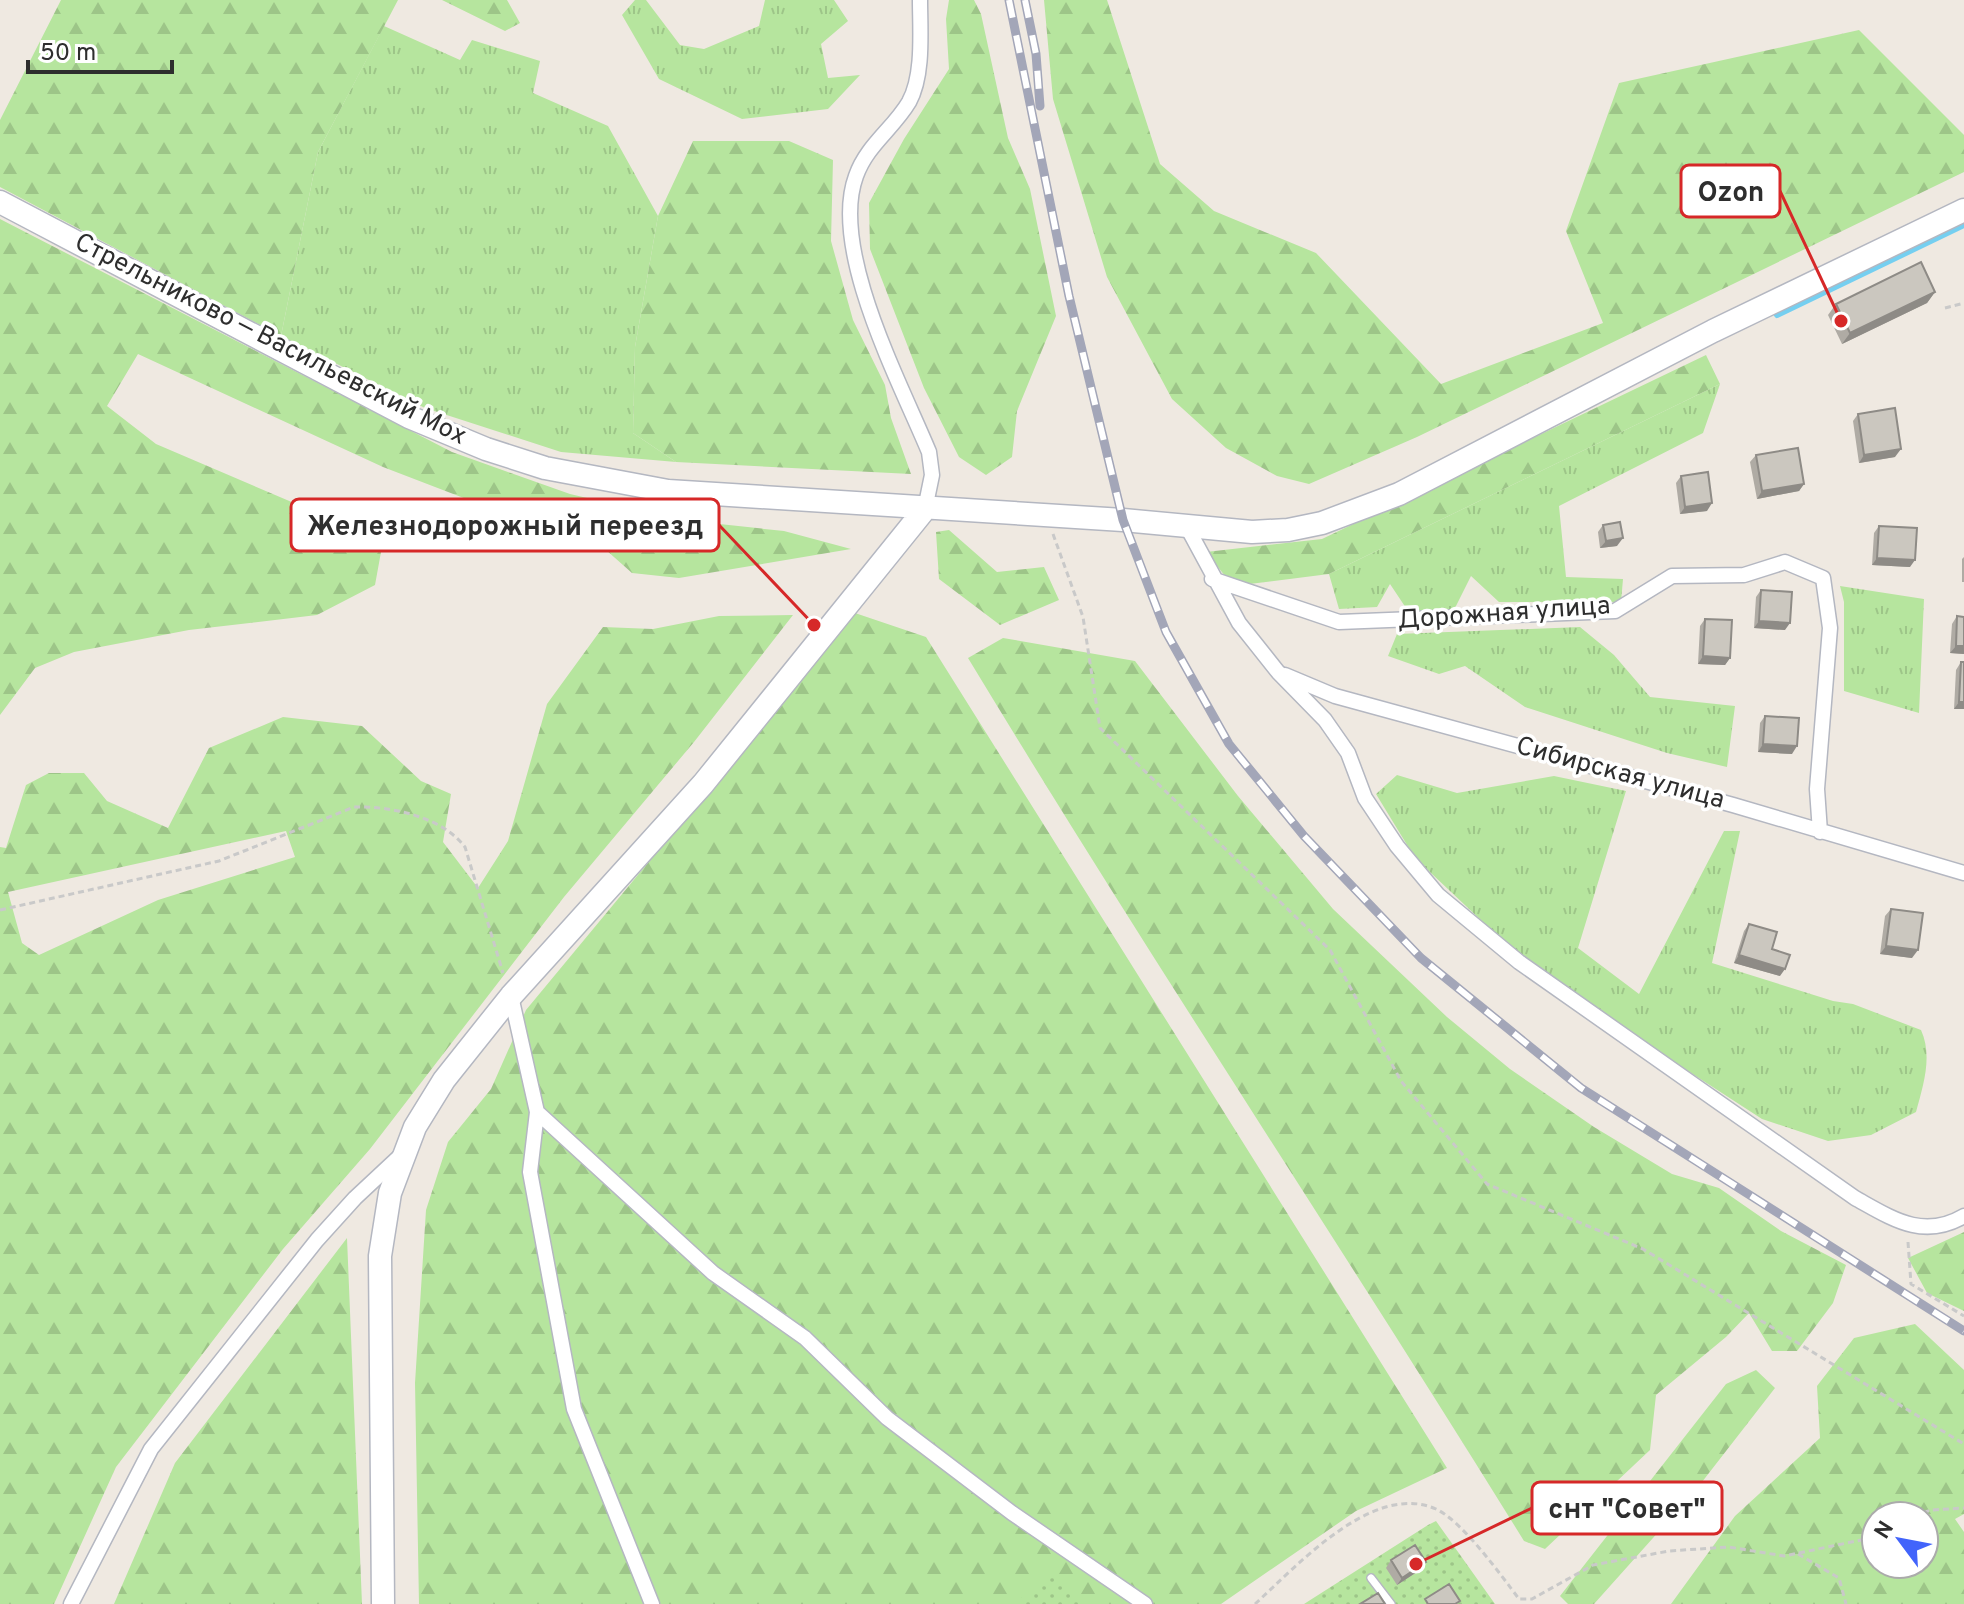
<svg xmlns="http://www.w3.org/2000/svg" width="1964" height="1604" viewBox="0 0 1964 1604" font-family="Overpass,sans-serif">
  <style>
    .grass { fill: url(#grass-tufts) }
    .forest { fill: url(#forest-firs); fill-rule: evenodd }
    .park { fill: url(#park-dots) }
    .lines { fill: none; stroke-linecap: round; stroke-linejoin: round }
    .stream { stroke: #75cff0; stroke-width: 6 }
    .lane-casing { stroke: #b4b7c1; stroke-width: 10 }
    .street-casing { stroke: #b4b7c1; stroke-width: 17 }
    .secondary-casing { stroke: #b4b7c1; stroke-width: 25 }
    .path { stroke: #c9c9c9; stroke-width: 3; stroke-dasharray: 6 4; stroke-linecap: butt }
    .lane { stroke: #fff; stroke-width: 7 }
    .street { stroke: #fff; stroke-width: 14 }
    .secondary { stroke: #fff; stroke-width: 22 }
    .rail-casing { stroke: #a3a6b8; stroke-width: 9 }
    .rail { stroke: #fff; stroke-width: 6; stroke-dasharray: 18; stroke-linecap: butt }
    .wall { fill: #afaba4 }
    .shaded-wall { fill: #8e8b86 }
    .building { fill: #cbc7bf; stroke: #8e8b86; stroke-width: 2 }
    .labels { text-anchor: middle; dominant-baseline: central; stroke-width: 7; stroke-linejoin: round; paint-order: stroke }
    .street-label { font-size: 26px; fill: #2e2e2e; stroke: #fff }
    .leader { fill: none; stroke: #d62828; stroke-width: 3 }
    .callout-dot { fill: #d62828; stroke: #fff; stroke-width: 3 }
    .callout { fill: #fff; stroke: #d62828; stroke-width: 3 }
    .callout-label { font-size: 28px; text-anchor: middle; font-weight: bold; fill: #2e2e2e }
  </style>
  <defs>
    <pattern id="grass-tufts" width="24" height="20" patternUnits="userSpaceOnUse" patternTransform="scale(2)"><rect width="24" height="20" fill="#b6e59e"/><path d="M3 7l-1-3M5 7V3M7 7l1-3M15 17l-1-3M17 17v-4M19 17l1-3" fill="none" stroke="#9dc588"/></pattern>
    <pattern id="forest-firs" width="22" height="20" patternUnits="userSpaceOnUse" patternTransform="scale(2)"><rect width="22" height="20" fill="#b6e59e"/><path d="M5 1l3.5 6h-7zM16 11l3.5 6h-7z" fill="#9dc588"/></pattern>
    <pattern id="park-dots" width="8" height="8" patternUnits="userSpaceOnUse" patternTransform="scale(2)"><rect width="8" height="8" fill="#b6e59e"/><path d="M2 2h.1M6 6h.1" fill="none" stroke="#9dc588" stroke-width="1.8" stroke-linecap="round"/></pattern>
  </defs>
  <rect width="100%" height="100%" fill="#efe9e1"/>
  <path class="grass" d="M 635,0 L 646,0 L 680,45 L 704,49 L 759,26 L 765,0 L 834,0 L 848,21 L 821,44 L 828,78 L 860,75 L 828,109 L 742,119 L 659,79 L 622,15 Z
    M 384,26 L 460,60 L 472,40 L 540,61 L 533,93 L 608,126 L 658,216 L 635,347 L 633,433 L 676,462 L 561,452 L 425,408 L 281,336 L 318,152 Z
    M 1720,384 L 1703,433 L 1559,506 L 1566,577 L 1623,579 L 1621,602 L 1499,602 L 1471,576 L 1450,618 L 1406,608 L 1390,584 L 1377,607 L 1339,609 L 1329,574 Z
    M 1840,586 L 1924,599 L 1919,713 L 1844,691 L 1844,602 Z
    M 1580,627 L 1614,655 L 1650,697 L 1735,706 L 1727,767 L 1667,753 L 1525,707 L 1465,666 L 1439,674 L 1388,656 L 1397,634 Z
    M 1397,775 L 1457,793 L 1554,776 L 1626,791 L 1578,948 L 1639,994 L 1724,831 L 1740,831 L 1712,963 L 1833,1001 L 1853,1004 L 1921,1030 C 1933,1056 1923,1086 1916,1112 L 1871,1135 L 1828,1141 L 1762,1119 L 1668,1058 L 1502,940 L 1415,858 L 1376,794 Z"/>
  <path class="forest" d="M 61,0 L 398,0 L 318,152 L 281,336 L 0,187 L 0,120 Z
    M 442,0 L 507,0 L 520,23 L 505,31 Z
    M 949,0 L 974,0 L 981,14 L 1008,138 L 1030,189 L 1056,316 L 1017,411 L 1012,457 L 986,475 L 959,457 L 924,388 L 870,249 L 869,203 L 904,139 L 949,69 L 946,19 Z
    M 1044,0 L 1107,0 L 1160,164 L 1214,211 L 1316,253 L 1441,384 L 1603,323 L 1566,231 L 1619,83 L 1859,30 L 1964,135 L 1964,172 L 1417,437 L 1309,484 L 1277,476 L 1226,448 L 1172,399 L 1107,277 L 1053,99 Z
    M 693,141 L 789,141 L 833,160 L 831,241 L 853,320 L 885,385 L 891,418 L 911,474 L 676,462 L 633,433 L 635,347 L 658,216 Z
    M 0,219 L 452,452 L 570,494 L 682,520 L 784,531 L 851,549 L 679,578 L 632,573 L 597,542 L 534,525 L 383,467 L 138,354 L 107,406 L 156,444 L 383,541 L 375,585 L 317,615 L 189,630 L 74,652 L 35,668 L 0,715 Z
    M 1706,355 L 1720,384 L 1329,574 L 1233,586 L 1206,552 L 1322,539 Z
    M 949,530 L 997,572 L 1044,567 L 1059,600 L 1000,625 L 939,579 L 936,532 Z
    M 855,613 L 926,637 L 1447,1468 L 1356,1511 L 1221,1604 L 419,1604 L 415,1383 L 426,1210 L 448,1142 L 491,1089 L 526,1010 Z
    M 793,615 L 694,742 L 564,897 L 370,1149 L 283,1249 L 116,1467 L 54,1604 L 0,1604 L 0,847 L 6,848 L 26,785 L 49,773 L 84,773 L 107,801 L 168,828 L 209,748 L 283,717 L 362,726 L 421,781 L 451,794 L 443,842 L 478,888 L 508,841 L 547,704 L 603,627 L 653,629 L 719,616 ZM 286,831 L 295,857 L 158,900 L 39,955 L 22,943 L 8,892 Z
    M 1003,638 L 1135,661 L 1238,796 L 1333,909 L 1447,1017 L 1510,1069 L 1594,1127 L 1672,1174 L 1719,1188 L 1781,1231 L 1846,1265 L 1833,1303 L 1797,1351 L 1772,1351 L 1749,1313 L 1726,1337 L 1656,1395 L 1650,1450 L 1545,1549 L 1524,1541 C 1341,1245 1148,956 968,658 Z
    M 1964,1232 L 1964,1311 L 1927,1293 L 1908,1258 Z
    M 347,1238 L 362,1604 L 114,1604 L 175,1463 Z
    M 1915,1324 L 1964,1370 L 1964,1514 L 1955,1519 L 1964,1532 L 1964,1604 L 1671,1604 L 1735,1516 L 1820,1438 L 1817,1386 L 1854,1338 ZM 1876,1516 L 1924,1516 L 1924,1564 L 1876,1564 Z
    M 1756,1370 L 1775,1388 L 1695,1491 L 1594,1604 L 1568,1604 L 1560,1596 L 1726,1384 Z"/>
  <path class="park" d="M 1436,1521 L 1495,1604 L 1304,1604 L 1428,1525 Z
    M 1054,1570 L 1086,1604 L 1014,1604 Z"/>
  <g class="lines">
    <path class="stream" d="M 1777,315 L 1964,225"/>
    <g class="lane-casing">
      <path id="lane" d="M 1371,1578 L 1391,1604"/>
    </g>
    <g class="street-casing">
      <path id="street" d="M 920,0 C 920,30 924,75 909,102 C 893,129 867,145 856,176 C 829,249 900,382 929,452 L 932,475 L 925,509
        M 1187,527 L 1239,623 L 1278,672 L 1325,720 L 1348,753 L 1365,798 L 1397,846 L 1438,895 L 1519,962 L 1855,1198 C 1893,1219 1923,1240 1964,1216
        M 1212,579 L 1339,622 L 1615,611 L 1672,576 L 1744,575 L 1785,562 L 1823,578 L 1830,628 L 1817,789 L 1820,832
        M 1285,675 L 1335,696 L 1733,805 L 1964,873
        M 511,996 L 537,1112 L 530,1172 L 574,1409 L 652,1604
        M 537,1112 L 713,1273 L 805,1338 L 887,1418 L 1012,1513 L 1145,1604
        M 71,1604 L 151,1449 L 317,1240 L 355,1198 L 400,1156"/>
    </g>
    <g class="secondary-casing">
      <path id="secondary" d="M 0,202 L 409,417 L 486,449 L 545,468 L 668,491 L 1123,520 L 1252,532 L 1288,530 L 1322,523 L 1399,494 L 1713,331 L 1964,210
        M 383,1604 L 380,1256 L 390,1193 L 415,1127 L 444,1080 L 511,996 L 703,784 L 925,509"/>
    </g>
    <path class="path" d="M 1945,308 L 1964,303
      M 1053,534 L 1083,617 L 1100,728 L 1330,950 L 1401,1081 L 1487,1184 L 1643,1249 L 1964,1444
      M 0,910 L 219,861 L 354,807 C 392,806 442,817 465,847 L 503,973
      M 1908,1242 L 1911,1284 L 1964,1316
      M 1914,1516 L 1931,1510 L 1964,1508
      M 1798,1554 L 1839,1578 L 1846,1604
      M 1255,1604 C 1297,1566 1373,1481 1436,1509 C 1462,1521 1501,1575 1519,1599 L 1532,1599 L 1593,1565 L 1669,1551 L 1729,1547 L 1784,1556 L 1876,1537"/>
    <use href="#lane" class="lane"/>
    <use href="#street" class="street"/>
    <use href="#secondary" class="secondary"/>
    <g class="rail-casing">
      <path id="rail" d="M 1009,0 L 1069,296 L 1123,520 L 1166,632 L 1229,744 L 1304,836 L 1421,958 L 1581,1088 L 1964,1331
        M 1025,0 L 1036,54 L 1040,106"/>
    </g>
    <use href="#rail" class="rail"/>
  </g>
  <path class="wall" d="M 1935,292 L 1927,303 L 1842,344 L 1828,315 L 1836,304 Z
    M 1858,414 L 1895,457 L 1859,463 L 1853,421 Z
    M 1756,455 L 1804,484 L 1799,491 L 1757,499 L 1750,462 Z
    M 1681,476 L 1707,511 L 1680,514 L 1676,483 Z
    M 1603,525 L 1617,546 L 1600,548 L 1598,532 Z
    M 1879,526 L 1910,567 L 1872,565 L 1874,533 Z
    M 1964,557 L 1964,582 L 1962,582 L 1962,559 Z
    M 1761,590 L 1785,630 L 1754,628 L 1756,597 Z
    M 1957,616 L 1964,654 L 1950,653 L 1952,624 Z
    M 1705,619 L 1730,658 L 1725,665 L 1698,664 L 1700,626 Z
    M 1961,662 L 1964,662 L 1964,709 L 1954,709 L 1956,670 Z
    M 1765,716 L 1792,754 L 1758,752 L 1760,723 Z
    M 1891,909 L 1912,958 L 1880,954 L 1885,916 Z
    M 1749,924 L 1780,976 L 1734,963 L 1744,931 Z
    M 1391,1560 L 1420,1570 L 1397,1585 L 1386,1568 Z"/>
  <path class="shaded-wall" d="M 1935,292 L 1927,303 L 1842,344 L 1850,333 Z
    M 1901,449 L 1895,457 L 1859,463 L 1864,455 Z
    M 1804,484 L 1799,491 L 1757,499 L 1762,491 Z
    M 1712,503 L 1707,511 L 1680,514 L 1685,507 Z
    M 1623,538 L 1617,546 L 1600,548 L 1606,541 Z
    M 1877,558 L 1915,560 L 1910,567 L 1872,565 Z
    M 1759,621 L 1790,623 L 1785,630 L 1754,628 Z
    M 1956,646 L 1964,646 L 1964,654 L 1950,653 Z
    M 1703,656 L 1730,658 L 1725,665 L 1698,664 Z
    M 1959,702 L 1964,702 L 1964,709 L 1954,709 Z
    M 1763,744 L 1797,746 L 1792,754 L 1758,752 Z
    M 1886,946 L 1918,950 L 1912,958 L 1880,954 Z
    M 1739,955 L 1785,969 L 1780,976 L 1734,963 Z
    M 1426,1562 L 1420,1570 L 1397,1585 L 1402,1578 Z"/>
  <path class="building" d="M 1921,262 L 1935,292 L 1850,333 L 1836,304 Z
    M 1895,408 L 1901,449 L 1864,455 L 1858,414 Z
    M 1798,448 L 1804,484 L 1762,491 L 1756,455 Z
    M 1708,472 L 1712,503 L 1685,507 L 1681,476 Z
    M 1620,522 L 1623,538 L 1606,541 L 1603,525 Z
    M 1879,526 L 1917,528 L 1915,560 L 1877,558 Z
    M 1761,590 L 1792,592 L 1790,623 L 1759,621 Z
    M 1957,616 L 1964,617 L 1964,646 L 1956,646 Z
    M 1705,619 L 1732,620 L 1730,658 L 1703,656 Z
    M 1961,662 L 1964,662 L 1964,702 L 1959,702 Z
    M 1765,716 L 1799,718 L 1797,746 L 1763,744 Z
    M 1891,909 L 1923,913 L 1918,950 L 1886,946 Z
    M 1749,924 L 1777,932 L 1772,949 L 1790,955 L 1785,969 L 1739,955 Z
    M 1415,1545 L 1426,1562 L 1402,1578 L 1391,1560 Z
    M 1449,1584 L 1460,1601 L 1455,1604 L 1428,1604 L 1425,1599 Z
    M 1378,1593 L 1385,1604 L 1360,1604 Z"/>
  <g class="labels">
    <g class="street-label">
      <text transform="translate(270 340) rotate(27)">Стрельниково — Васильевский Мох</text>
      <text transform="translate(1504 614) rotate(-4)">Дорожная улица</text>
      <text transform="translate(1620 774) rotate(15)">Сибирская улица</text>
    </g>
  </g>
  <path class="leader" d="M1841 321L1780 191M814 625L719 525M1416 1564L1532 1508"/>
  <g class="callout-dot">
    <circle cx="1841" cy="321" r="8"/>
    <circle cx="814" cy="625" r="8"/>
    <circle cx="1416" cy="1564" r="8"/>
  </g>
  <g class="callout">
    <rect x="1681" y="165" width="99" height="52" rx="8"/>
    <rect x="291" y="499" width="428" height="52" rx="8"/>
    <rect x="1532" y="1482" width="190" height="52" rx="8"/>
  </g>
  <g class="callout-label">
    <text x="1731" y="201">Ozon</text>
    <text x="505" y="535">Железнодорожный переезд</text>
    <text x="1627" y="1518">снт "Совет"</text>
  </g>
  <g transform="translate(1900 1540) rotate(302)"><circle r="38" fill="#ffffff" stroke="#ababab" stroke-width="2"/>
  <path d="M0-6L14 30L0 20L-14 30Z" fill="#4264fb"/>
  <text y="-12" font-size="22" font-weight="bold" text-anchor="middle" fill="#2e2e2e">N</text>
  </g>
  <path d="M28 60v12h144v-12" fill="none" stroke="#2e2e2e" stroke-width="4"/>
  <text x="40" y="60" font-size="24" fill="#2e2e2e" stroke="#ffffff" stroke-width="6" paint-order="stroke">50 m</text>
</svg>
